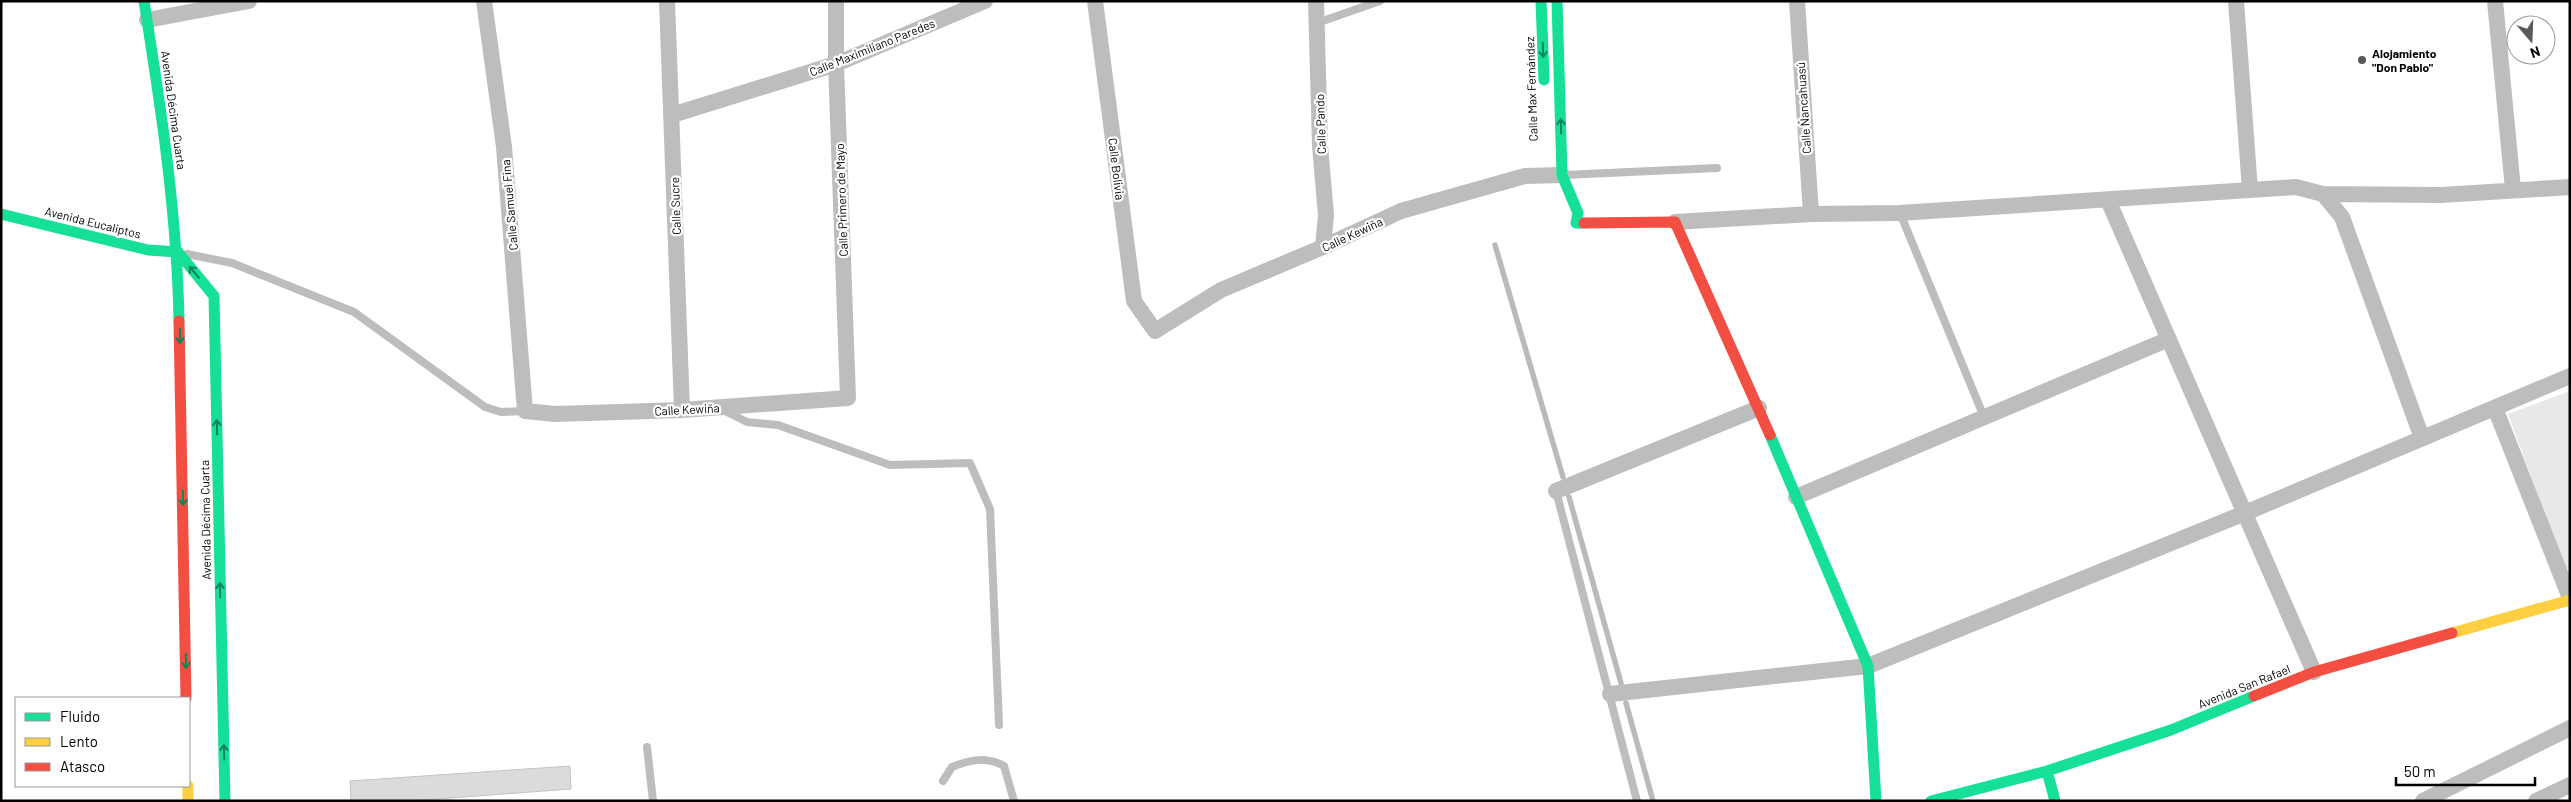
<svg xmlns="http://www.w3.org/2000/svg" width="2571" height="802" viewBox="0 0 2571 802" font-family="Barlow,sans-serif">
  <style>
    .green { fill: #e8e8e8 }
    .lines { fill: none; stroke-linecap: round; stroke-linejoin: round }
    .stream { stroke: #bababa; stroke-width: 5.5 }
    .building { fill: #dbdbdb; stroke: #c3c3c3 }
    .lane { stroke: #bdbdbd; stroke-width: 8 }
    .street { stroke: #bdbdbd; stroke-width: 16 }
    .fast { stroke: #16e098; stroke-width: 11 }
    .slow { stroke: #ffcf43; stroke-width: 11 }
    .jam { stroke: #f24e42; stroke-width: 11 }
    .oneway { stroke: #0d865b }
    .poi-dot { fill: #595959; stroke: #fff; stroke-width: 2 }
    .labels { text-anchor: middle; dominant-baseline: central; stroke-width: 4.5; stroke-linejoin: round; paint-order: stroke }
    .street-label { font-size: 12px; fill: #000; stroke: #fff }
    .poi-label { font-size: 12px; font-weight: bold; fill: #000; stroke: #fff; text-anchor: start }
  </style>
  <rect width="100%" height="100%" fill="#fff"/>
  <path class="green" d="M 2570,391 L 2570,568 L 2565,569 L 2508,414 Z"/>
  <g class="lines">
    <path class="stream" d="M 1495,245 L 1563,477
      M 1569,497 L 1621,683
      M 1626,703 L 1653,801"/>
  </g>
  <path class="building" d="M 570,766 L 571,789 L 411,801 L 351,801 L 350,781 Z"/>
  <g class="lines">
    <path class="lane" d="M 1317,23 L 1380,1
      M 1564,175 L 1717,168
      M 1900,213 L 1984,417
      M 187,254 L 232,263 L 354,312 L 485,407 L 501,412 L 525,411
      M 725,411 L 747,422 L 778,425 L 890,465 L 970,463 L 990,509 L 999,725
      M 1556,491 L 1637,801
      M 647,747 L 653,801
      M 943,781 L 952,767 C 969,760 987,756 1004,766 L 1014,801"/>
    <path class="street" d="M 484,1 L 504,147 L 525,411 L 555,414 L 682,410 L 848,398 L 836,64 L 836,1
      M 667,1 L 682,410
      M 1095,1 L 1134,301 L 1155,331 L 1221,290 L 1323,247 L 1401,211 L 1525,176 L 1562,175
      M 1316,1 L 1320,146 L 1326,215 L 1323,247
      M 1797,1 L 1811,214
      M 2236,1 L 2250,190
      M 2495,1 L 2513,189
      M 147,20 L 249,1
      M 672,115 L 836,64 L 985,1
      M 2323,194 L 2342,217 L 2422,438
      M 2108,200 L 2314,672
      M 1675,222 L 1811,214 L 1899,213 L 2296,187 L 2323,194 L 2441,195 L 2570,187
      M 2495,408 L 2570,598
      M 1556,491 L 1759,408
      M 1796,497 L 2169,339
      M 1610,694 L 1868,666 L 2245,513 L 2570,376
      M 2423,801 L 2570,728
      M 2536,801 L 2570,785"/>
    <path class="fast" d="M 144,1 C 161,108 177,213 179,321
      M 1541,1 L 1544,80
      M 1557,1 L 1562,175 L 1578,213 L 1576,223 L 1584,223
      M 1,214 L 148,250 L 178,252
      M 178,252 L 214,296 L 225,801
      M 1770,435 L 1868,666 L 1876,801
      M 2047,771 L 2055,801
      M 1931,801 L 2047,771 L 2171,730 L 2254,696"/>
    <path class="slow" d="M 2452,633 L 2570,600
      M 188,786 L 188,801"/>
    <path class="jam" d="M 1584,223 L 1675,222 L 1770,435
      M 179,321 L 186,698
      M 2254,696 L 2314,672 L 2452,633"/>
  </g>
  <defs><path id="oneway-shaft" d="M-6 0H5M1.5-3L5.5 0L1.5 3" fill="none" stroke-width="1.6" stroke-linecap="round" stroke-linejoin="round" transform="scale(1.25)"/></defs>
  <g class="oneway">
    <use href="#oneway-shaft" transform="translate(1543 50) rotate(88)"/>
    <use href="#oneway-shaft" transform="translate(1561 126) rotate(-91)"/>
    <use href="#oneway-shaft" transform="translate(194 272) rotate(-130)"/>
    <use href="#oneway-shaft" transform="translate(180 336) rotate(89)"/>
    <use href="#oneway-shaft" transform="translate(217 427) rotate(-91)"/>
    <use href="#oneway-shaft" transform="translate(183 498) rotate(89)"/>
    <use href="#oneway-shaft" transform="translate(220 590) rotate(-91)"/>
    <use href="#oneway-shaft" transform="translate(186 661) rotate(89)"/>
    <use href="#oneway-shaft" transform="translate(224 752) rotate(-91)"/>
  </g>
  <circle class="poi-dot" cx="2362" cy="60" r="5"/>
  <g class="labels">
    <g class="street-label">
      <text transform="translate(872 47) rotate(-22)">Calle Maximiliano Paredes</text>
      <text transform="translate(1531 89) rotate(-92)">Calle Max Fernández</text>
      <text transform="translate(1803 108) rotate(-94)">Calle Ñancahuasú</text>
      <text transform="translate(174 110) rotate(82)">Avenida Décima Cuarta</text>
      <text transform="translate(1320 124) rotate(-92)">Calle Pando</text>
      <text transform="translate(1117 169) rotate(83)">Calle Bolivia</text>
      <text transform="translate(841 200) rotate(-92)">Calle Primero de Mayo</text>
      <text transform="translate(509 205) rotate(-95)">Calle Samuel Fina</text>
      <text transform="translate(675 206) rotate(-92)">Calle Sucre</text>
      <text transform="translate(93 222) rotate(14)">Avenida Eucaliptos</text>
      <text transform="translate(1352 234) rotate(-25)">Calle Kewiña</text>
      <text transform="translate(687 409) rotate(-3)">Calle Kewiña</text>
      <text transform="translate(205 520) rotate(-91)">Avenida Décima Cuarta</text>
      <text transform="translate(2244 686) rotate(-22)">Avenida San Rafael</text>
    </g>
    <g class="poi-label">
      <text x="2372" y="53">Alojamiento<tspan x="2372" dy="14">"Don Pablo"</tspan></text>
    </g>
  </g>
  <rect width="2571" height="802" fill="none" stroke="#000000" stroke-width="5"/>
  <rect x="15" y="697" width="175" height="90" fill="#ffffff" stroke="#999999"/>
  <rect x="25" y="713" width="25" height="8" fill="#16e098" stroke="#999999"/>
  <text x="60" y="722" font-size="15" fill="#000000">Fluido</text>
  <rect x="25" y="738" width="25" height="8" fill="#ffcf43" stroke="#999999"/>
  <text x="60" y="747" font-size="15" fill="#000000">Lento</text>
  <rect x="25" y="763" width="25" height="8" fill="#f24e42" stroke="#999999"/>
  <text x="60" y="772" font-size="15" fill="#000000">Atasco</text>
  <g transform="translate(2531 40) rotate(161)"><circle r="24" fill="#ffffff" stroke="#999999"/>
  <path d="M0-4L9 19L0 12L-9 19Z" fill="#595959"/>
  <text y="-8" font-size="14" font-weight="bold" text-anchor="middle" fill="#000000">N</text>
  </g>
  <path d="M2396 777v8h139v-8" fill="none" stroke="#000000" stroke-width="2.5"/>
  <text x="2404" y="777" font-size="15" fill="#000000" stroke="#ffffff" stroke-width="4" paint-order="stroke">50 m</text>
</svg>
